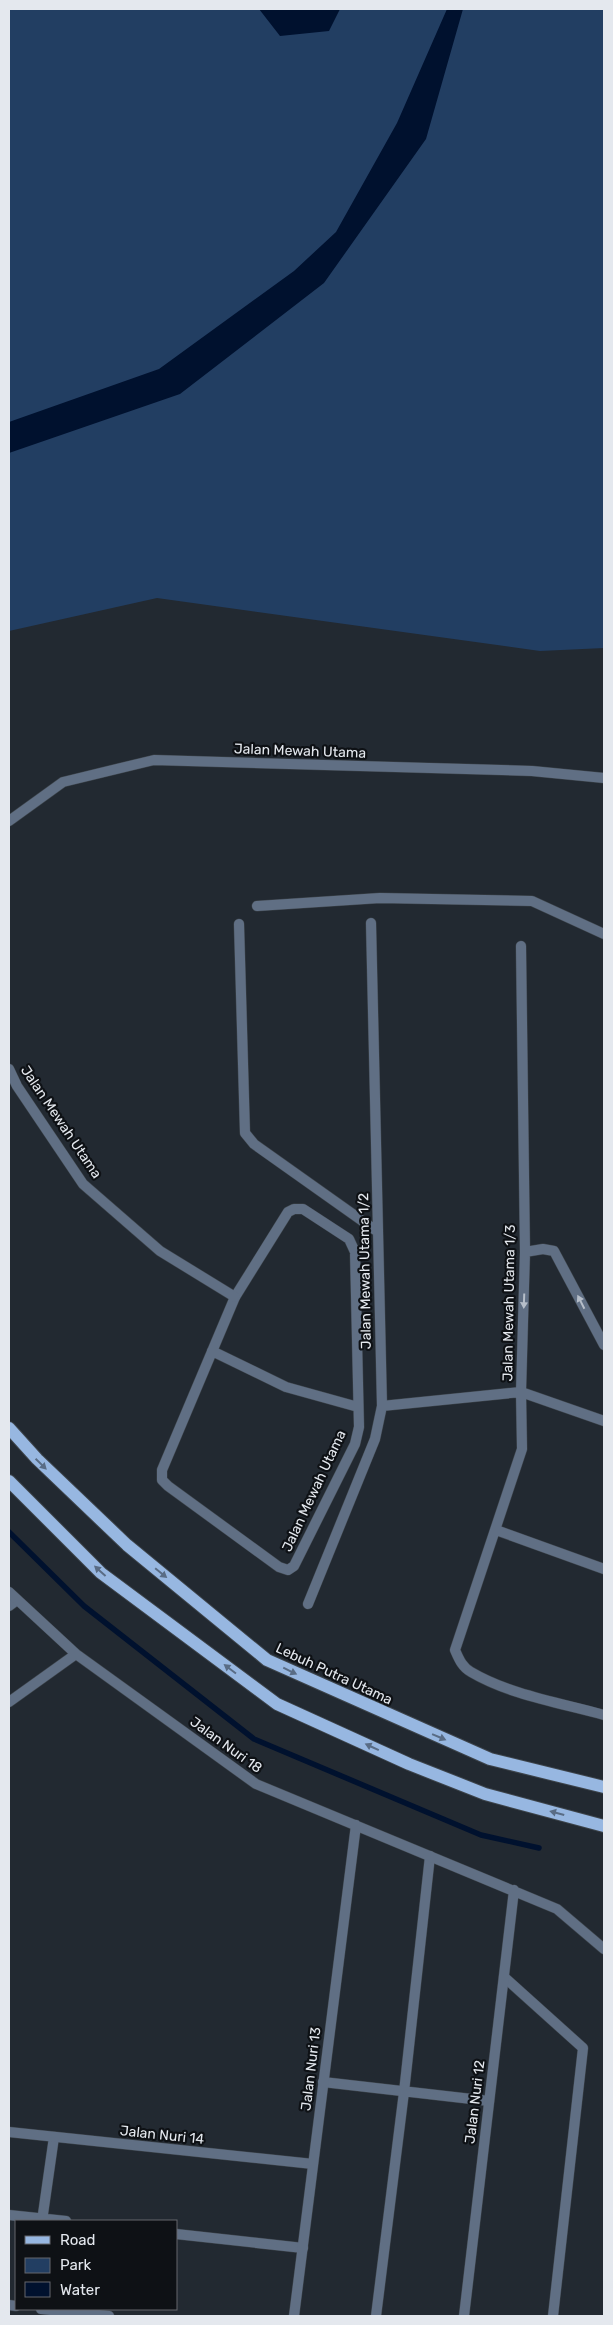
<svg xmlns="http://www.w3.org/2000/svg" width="613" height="2325" viewBox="0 0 613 2325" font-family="Rubik,sans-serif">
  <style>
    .green { fill: #223e62 }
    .water { fill: #00112e }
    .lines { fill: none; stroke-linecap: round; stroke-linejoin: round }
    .stream { stroke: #00112e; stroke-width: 5.5 }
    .service-casing { stroke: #3d444b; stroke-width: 11 }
    .minor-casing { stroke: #3d444b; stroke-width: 11 }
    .primary-casing { stroke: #3d444b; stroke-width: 14 }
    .service { stroke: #606f84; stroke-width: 10 }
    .minor { stroke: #606f84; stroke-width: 10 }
    .primary { stroke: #97b7e1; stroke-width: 12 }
    .oneway { fill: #b6bec9 }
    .oneway2 { fill: #596c85 }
    .labels { text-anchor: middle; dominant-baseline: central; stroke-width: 4.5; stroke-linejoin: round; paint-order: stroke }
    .street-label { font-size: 14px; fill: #e4e8ee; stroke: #0e1115 }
  </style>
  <rect width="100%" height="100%" fill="#222931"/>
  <path class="green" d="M 9,9 L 604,9 L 604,648 L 540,651 L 157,598 L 9,631 Z"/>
  <path class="water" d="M 259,9 L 340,9 L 329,31 L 280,36 Z
    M 447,9 L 463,9 L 426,139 L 324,283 L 180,394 L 9,453 L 9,422 L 159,369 L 294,271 L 336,232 L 397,123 Z"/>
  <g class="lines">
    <path class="stream" d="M 9,1532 L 84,1606 L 254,1739 L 481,1835 L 539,1848"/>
    <g class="service-casing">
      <path id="service" d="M 294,1209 L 303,1209 L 349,1239 L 355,1252 L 359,1427 L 355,1444 L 294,1566 L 288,1570 L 279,1567 L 168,1486 L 162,1480 L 162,1470 L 235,1297 L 288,1212 Z
        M 212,1351 L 286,1387 L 358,1407
        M 9,1606 L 17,1600
        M 504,1977 L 583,2048 L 553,2316
        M 323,2082 L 489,2101
        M 9,2215 L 66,2221
        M 42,2221 L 54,2137
        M 176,2234 L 303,2248
        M 376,2316 L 404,2092 L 430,1856"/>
    </g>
    <g class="minor-casing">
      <path id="minor" d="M 9,821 L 63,782 L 154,760 L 532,771 L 604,778
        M 257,906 L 380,898 L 532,901 L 604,934
        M 239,924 L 245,1133 L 254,1144 L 378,1232
        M 521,946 L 525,1252 L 521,1392 L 522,1449 L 455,1650 C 459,1659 462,1667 471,1672 C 510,1695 561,1703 604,1715
        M 9,1069 L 17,1086 L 83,1184 L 160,1251 L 235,1297
        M 525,1252 L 543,1249 L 554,1251 L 604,1345
        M 382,1406 L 521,1392 L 604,1421
        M 496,1530 L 604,1569
        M 9,1592 L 76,1654 L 256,1784 L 557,1909 L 604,1949
        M 308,1604 L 375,1439 L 382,1406 L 371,923
        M 9,1702 L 76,1654
        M 9,2132 L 313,2164
        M 9,2305 L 16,2306
        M 41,2309 L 109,2316
        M 294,2316 L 356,1825
        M 464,2316 L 514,1890"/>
    </g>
    <g class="primary-casing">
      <path id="primary" d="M 9,1428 L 37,1459 L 127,1545 L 267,1660 L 490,1759 L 604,1787
        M 9,1481 L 101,1573 L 277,1704 L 409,1764 L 485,1794 L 604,1826"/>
    </g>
    <use href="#service" class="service"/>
    <use href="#minor" class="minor"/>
    <use href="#primary" class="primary"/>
  </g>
  <defs><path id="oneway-solid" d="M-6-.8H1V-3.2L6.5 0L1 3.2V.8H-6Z" transform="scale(1.25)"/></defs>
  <g class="oneway">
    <use href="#oneway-solid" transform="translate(524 1301) rotate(92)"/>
    <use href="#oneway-solid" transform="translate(581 1302) rotate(-117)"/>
  </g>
  <g class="oneway2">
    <use href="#oneway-solid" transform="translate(41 1464) rotate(44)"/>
    <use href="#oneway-solid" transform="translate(100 1571) rotate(-138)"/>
    <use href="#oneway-solid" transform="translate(161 1573) rotate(39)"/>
    <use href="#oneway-solid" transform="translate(230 1669) rotate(-143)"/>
    <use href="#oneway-solid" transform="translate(290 1671) rotate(26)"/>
    <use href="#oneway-solid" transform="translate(439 1737) rotate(23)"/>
    <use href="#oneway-solid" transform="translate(372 1747) rotate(-155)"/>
    <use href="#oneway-solid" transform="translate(557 1813) rotate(-165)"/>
  </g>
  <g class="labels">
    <g class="street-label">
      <text transform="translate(300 751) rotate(2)">Jalan Mewah Utama</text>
      <text transform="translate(61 1122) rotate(56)">Jalan Mewah Utama</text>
      <text transform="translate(365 1271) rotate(-91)">Jalan Mewah Utama 1/2</text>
      <text transform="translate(509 1303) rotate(-89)">Jalan Mewah Utama 1/3</text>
      <text transform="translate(314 1491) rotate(-65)">Jalan Mewah Utama</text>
      <text transform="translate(334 1674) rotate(25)">Lebuh Putra Utama</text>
      <text transform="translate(226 1745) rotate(36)">Jalan Nuri 18</text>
      <text transform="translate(311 2069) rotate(-83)">Jalan Nuri 13</text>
      <text transform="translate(475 2102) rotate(-83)">Jalan Nuri 12</text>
      <text transform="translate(162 2135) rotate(6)">Jalan Nuri 14</text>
    </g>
  </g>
  <rect width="613" height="2325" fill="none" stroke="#e4e8ee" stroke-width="20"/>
  <rect x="15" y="2220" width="162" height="90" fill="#0e1115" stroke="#64676c"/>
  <rect x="25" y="2236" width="25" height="8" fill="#97b7e1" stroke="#64676c"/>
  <text x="60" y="2245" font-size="15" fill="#e4e8ee">Road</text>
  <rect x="25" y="2258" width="25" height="15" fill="#223e62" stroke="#64676c"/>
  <text x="60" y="2270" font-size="15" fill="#e4e8ee">Park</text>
  <rect x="25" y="2282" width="25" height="15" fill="#00112e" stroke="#64676c"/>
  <text x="60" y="2295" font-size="15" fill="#e4e8ee">Water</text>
</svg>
